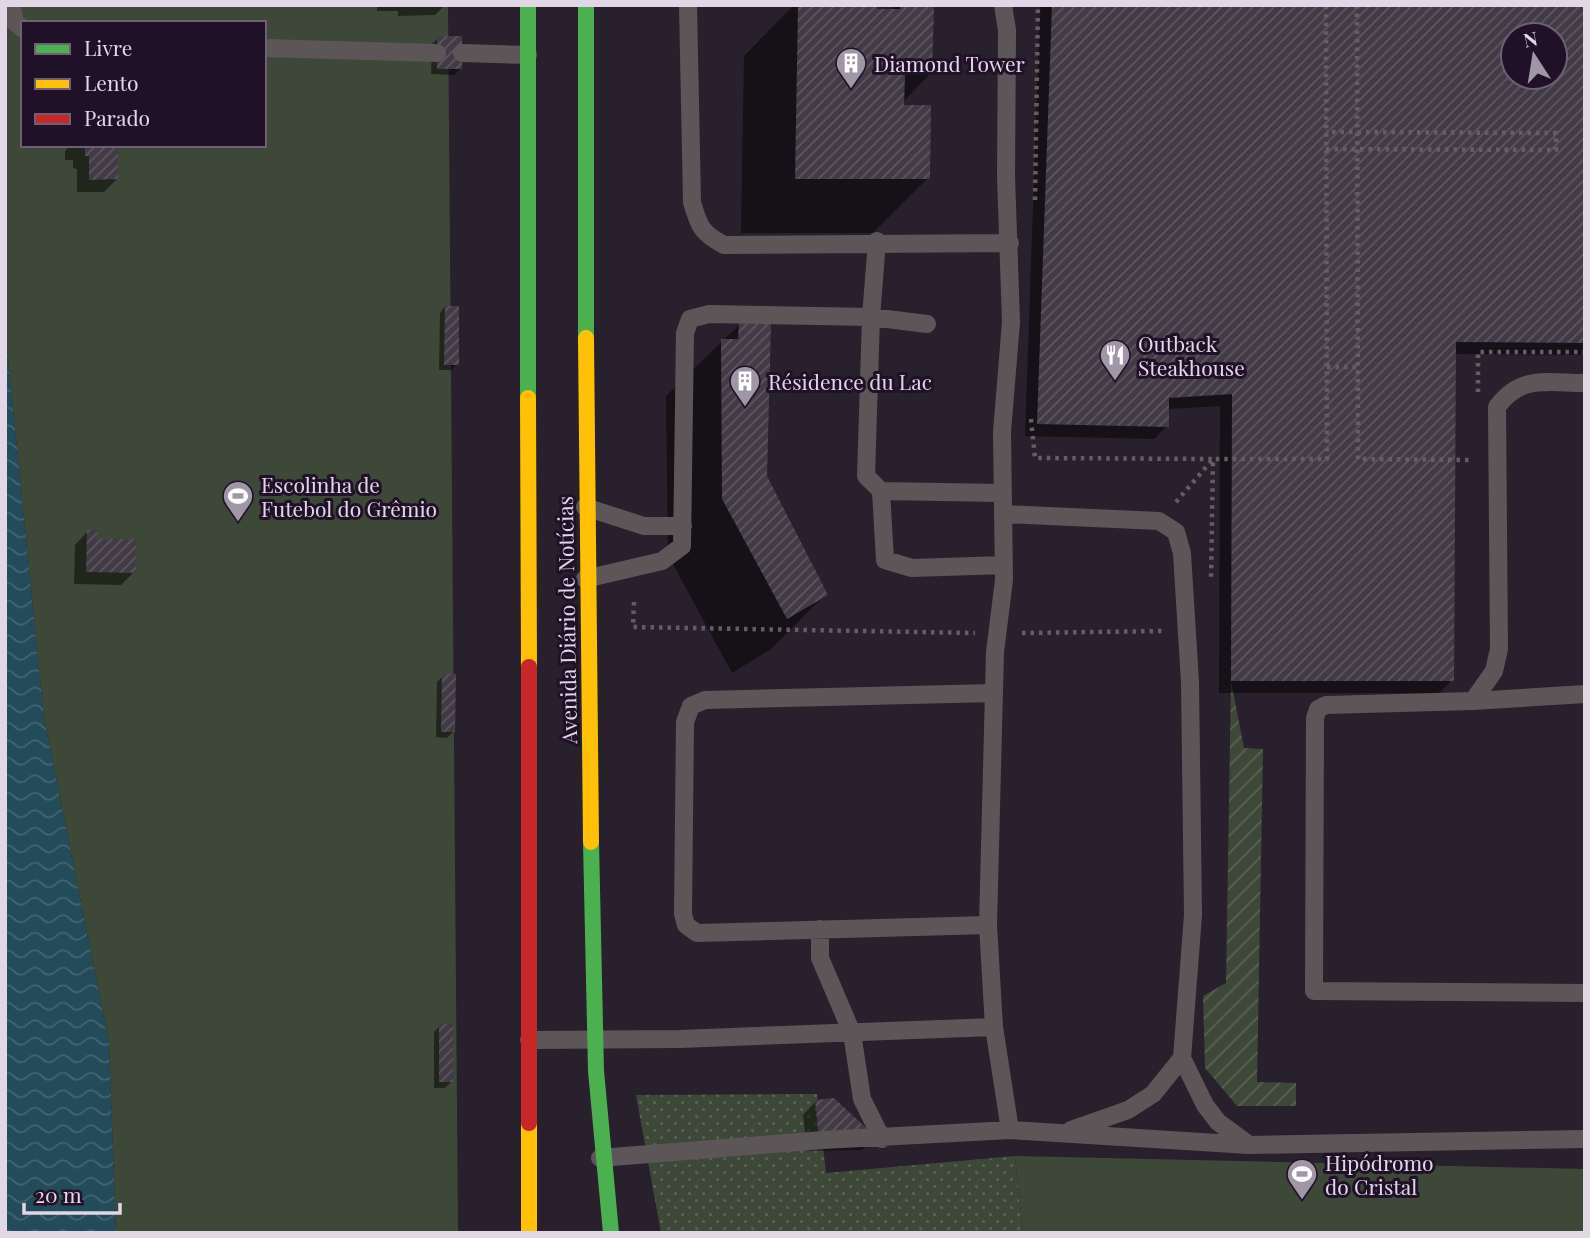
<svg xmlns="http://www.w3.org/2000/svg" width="1590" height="1238" viewBox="0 0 1590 1238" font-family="'Playfair Display',serif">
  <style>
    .grass { fill: url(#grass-dots) }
    .garden { fill: url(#garden-furrows) }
    .pitch { fill: #3e4838; fill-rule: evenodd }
    .water { fill: url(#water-waves) }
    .shadow { fill: #0007; fill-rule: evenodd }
    .building { fill: url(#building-hatch); fill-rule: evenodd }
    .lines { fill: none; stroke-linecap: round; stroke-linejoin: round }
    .path { stroke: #645e62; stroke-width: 4.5; stroke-dasharray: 3.5 5; stroke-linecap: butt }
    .lane { stroke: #5d5659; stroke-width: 18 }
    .fast { stroke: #4caf50; stroke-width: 16 }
    .slow { stroke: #ffc107; stroke-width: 16 }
    .jam { stroke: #c62828; stroke-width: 16 }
    .labels { text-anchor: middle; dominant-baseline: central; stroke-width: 6; stroke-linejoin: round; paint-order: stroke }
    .poi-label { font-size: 21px; fill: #e1d7e7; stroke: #211128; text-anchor: start }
    .street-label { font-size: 21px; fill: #e1d7e7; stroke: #211128 }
  </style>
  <defs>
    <pattern id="grass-dots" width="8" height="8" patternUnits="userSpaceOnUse" patternTransform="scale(1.75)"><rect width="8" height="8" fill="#3e4838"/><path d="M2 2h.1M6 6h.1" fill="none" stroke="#5a6255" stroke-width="1.8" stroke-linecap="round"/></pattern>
    <pattern id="garden-furrows" width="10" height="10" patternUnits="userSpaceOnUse" patternTransform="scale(1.75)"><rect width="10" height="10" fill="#3e4838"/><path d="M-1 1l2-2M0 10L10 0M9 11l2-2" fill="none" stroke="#5a6255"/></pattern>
    <pattern id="water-waves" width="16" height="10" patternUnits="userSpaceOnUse" patternTransform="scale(1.75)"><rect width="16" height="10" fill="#234b59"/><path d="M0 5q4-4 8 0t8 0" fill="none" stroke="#436471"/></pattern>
    <pattern id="building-hatch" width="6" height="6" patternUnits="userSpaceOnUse" patternTransform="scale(1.75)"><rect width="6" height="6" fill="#423b46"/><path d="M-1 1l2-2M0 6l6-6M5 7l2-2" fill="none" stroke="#5d5761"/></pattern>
  </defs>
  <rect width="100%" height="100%" fill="#28202c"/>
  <path class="grass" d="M 817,1094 L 826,1173 L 1015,1156 L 1023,1233 L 661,1233 L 636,1095 Z"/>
  <path class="garden" d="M 1231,681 L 1244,748 L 1263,749 L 1257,1082 L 1296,1083 L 1296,1106 L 1237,1106 L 1205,1068 L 1203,996 L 1226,983 Z"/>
  <path class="pitch" d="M 5,5 L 448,5 L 458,1233 L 116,1233 L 109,1044 L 44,718 L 5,328 ZM 23,23 L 264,23 L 264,145 L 23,145 Z
    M 1015,1156 L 1585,1169 L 1585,1233 L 1023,1233 Z"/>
  <path class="water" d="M 5,328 L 44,718 L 109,1044 L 116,1233 L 5,1233 Z"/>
  <path class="shadow" d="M 377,5 L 445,5 L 435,15 L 398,16 L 398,11 L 377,11 Z
    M 794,5 L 875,5 L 875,11 L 891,11 L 896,5 L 932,5 L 931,73 L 903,102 L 928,178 L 873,233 L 741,233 L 744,56 Z
    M 1040,5 L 1585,5 L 1585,351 L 1581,355 L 1454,354 L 1452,680 L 1439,693 L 1219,693 L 1220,406 L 1167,409 L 1167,426 L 1154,439 L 1025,436 ZM 1513,35 L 1555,35 L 1555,77 L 1513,77 Z
    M 438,38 L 460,69 L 454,75 L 431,74 L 432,44 Z
    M 70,145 L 117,145 L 117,179 L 104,192 L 77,192 L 77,169 L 73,168 L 73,160 L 65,160 L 65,151 Z
    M 445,307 L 457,364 L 451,370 L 439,370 L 440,313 Z
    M 740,324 L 765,477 L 826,594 L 771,649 L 732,673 L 668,555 L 666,396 Z
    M 87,532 L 134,572 L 121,585 L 74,584 L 75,545 Z
    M 443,676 L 453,732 L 447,738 L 436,737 L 437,682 Z
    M 440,1026 L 451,1082 L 445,1088 L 434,1088 L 434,1032 Z
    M 815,1102 L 874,1138 L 862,1150 L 807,1151 L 803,1115 Z"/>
  <path class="building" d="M 798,5 L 877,5 L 877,9 L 900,9 L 900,5 L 934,5 L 932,74 L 905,75 L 904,105 L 931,105 L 930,179 L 795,179 Z
    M 1052,5 L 1585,5 L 1585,343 L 1456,342 L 1454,681 L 1231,681 L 1232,394 L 1169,398 L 1169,427 L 1037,424 ZM 1513,35 L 1555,35 L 1555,77 L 1513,77 Z
    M 437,36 L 462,36 L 462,69 L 437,69 Z
    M 77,145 L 118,145 L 118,179 L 89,180 L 89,156 L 85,156 L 85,148 L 77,148 Z
    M 445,306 L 459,306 L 459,365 L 444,365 Z
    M 739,323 L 771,324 L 767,476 L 828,595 L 787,619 L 722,499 L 721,339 L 738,339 Z
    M 87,530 L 97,530 L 97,539 L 136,539 L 136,573 L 86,572 Z
    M 442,674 L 456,674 L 455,732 L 441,732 Z
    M 439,1024 L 453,1024 L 453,1082 L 439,1082 Z
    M 834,1098 L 877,1138 L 819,1139 L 815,1100 Z"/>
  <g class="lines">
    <path class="path" d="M 1357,5 L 1358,459 L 1473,460
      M 1326,149 L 1556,150 L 1556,133 L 1326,132
      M 1035,200 L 1038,5
      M 1327,367 L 1357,367
      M 1478,392 L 1478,352 L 1585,352
      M 1031,419 L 1035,458 L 1213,459 L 1211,580
      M 1176,502 L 1213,459 L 1327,459 L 1326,5
      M 634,602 L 633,627 L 975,633
      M 1022,633 L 1164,631"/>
    <path class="lane" d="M 11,5 L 15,22 L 23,29
      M 688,5 L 692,202 C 699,226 701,233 724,245 L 1010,243
      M 1003,5 L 1007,30 L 1006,176 L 1011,322 L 1002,432 L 1004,580 L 995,652 L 988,925 L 994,1027 L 1010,1130
      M 264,48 L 437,53
      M 462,53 L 528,55
      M 877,241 L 871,317 L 866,476 L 881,491 L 885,560 L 912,568 L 1004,565
      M 1585,383 C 1548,383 1521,374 1497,407 L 1499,649 L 1494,671 L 1473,701 L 1326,705 L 1318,709 L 1315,718 L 1314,991 L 1585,993
      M 881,491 L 1001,493
      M 585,507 L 644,526 L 683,526
      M 1003,514 L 1159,521 L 1176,532 L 1182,553 L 1190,682 L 1193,915 L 1182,1058 L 1205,1105 L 1218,1122 L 1248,1144
      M 585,579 L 662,561 L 682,546 L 685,333 L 690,319 L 709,314 L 871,317 L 927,324
      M 1473,701 L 1585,694
      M 988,925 L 697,933 L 686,925 L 683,914 L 685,722 L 691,706 L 705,700 L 994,693
      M 820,929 L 820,958 L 852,1033 L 862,1099 L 882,1139
      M 529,1040 L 680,1039 L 994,1027
      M 1071,1130 L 1128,1110 L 1153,1094 L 1182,1058
      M 600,1158 L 823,1140 L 1010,1130 L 1249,1145 L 1585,1139"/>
    <path class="fast" d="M 528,5 L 528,398
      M 586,338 L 586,5
      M 591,842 L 596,1071 L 611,1233"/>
    <path class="slow" d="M 586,338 L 591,842
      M 528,398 L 529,667
      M 529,1123 L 529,1233"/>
    <path class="jam" d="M 529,667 L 529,1123"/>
  </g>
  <defs>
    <g id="building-pin" transform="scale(1.575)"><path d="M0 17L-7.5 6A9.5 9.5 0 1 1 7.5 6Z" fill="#a097a6" stroke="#211128"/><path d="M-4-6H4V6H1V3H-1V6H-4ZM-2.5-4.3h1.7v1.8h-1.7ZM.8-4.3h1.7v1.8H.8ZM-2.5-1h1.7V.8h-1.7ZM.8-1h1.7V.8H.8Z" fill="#fff"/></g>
    <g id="restaurant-pin" transform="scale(1.575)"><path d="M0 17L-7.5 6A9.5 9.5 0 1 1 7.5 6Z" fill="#a097a6" stroke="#211128"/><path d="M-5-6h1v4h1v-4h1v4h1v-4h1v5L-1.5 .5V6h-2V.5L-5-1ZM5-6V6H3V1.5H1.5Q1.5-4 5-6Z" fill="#fff"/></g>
    <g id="stadium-pin" transform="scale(1.575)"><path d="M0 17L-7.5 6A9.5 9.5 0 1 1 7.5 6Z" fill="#a097a6" stroke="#211128"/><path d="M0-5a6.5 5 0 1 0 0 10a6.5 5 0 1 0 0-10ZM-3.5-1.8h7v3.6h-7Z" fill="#fff"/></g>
  </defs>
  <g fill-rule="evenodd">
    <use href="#building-pin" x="851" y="63"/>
    <use href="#restaurant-pin" x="1115" y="355"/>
    <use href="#building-pin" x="745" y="381"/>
    <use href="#stadium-pin" x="238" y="496"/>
    <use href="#stadium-pin" x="1302" y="1174"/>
  </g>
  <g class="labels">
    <g class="poi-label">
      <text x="874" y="63">Diamond Tower</text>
      <text x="1138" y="343">Outback<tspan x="1138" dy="24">Steakhouse</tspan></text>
      <text x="768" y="381">Résidence du Lac</text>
      <text x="261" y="484">Escolinha de<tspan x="261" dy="24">Futebol do Grêmio</tspan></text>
      <text x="1325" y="1162">Hipódromo<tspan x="1325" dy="24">do Cristal</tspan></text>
    </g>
    <g class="street-label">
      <text transform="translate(566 620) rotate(-91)">Avenida Diário de Notícias</text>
    </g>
  </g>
  <rect width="1590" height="1238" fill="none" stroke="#e1d7e7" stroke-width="14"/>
  <rect x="21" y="21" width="245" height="126" fill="#211128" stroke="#6e6074" stroke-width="2"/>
  <rect x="35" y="44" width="35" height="10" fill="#4caf50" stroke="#6e6074" stroke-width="2"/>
  <text x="84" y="56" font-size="21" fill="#e1d7e7">Livre</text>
  <rect x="35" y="79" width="35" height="10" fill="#ffc107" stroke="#6e6074" stroke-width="2"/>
  <text x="84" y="91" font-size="21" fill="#e1d7e7">Lento</text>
  <rect x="35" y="114" width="35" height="10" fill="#c62828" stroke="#6e6074" stroke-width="2"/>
  <text x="84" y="126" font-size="21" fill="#e1d7e7">Parado</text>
  <g transform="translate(1534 56) rotate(348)"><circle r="33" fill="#211128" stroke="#6e6074" stroke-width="2"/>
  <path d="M0-5L12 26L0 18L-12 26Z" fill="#a097a6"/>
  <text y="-10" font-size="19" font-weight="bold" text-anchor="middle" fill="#e1d7e7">N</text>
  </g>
  <path d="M24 1203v10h96v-10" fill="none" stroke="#e1d7e7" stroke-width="3.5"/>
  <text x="35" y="1203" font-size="21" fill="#e1d7e7" stroke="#211128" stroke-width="5" paint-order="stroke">20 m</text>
</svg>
